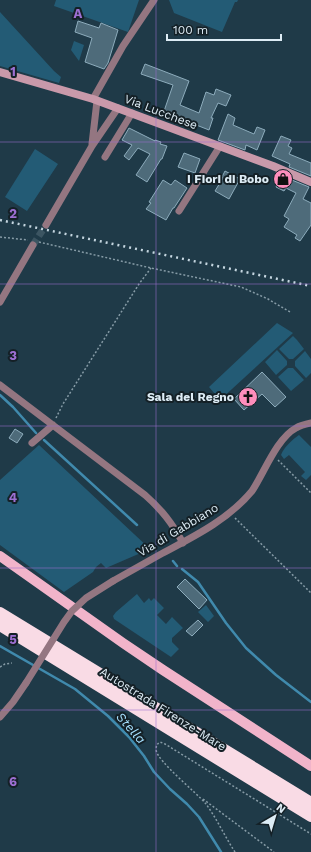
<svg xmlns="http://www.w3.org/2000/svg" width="311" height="852" viewBox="0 0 311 852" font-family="'Work Sans',sans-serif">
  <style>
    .green { fill: #235b75 }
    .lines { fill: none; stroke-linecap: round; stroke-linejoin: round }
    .stream { stroke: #408aad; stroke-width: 2.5 }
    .building { fill: #4e6b7a; stroke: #8dacbc }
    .street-tunnel { stroke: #3c5562; stroke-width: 7; stroke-dasharray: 7 3.5; stroke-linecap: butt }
    .path { stroke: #869ba6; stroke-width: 1.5; stroke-dasharray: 2 2; stroke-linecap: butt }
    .street { stroke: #947681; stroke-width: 7 }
    .secondary { stroke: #c999aa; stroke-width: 8 }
    .primary { stroke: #f1b4ca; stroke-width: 10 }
    .highway { stroke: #f9dbe5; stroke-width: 12 }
    .rail { stroke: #c5d6e0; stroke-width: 2.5; stroke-dasharray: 2 4; stroke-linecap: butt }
    .street-bridge { stroke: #947681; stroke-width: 7 }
    .grid { fill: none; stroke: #9d6fd2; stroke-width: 1; stroke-opacity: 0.55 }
    .labels { text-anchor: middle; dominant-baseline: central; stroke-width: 4; stroke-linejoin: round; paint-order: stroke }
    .street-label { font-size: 12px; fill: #ddecf5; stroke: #142026 }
    .poi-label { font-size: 12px; font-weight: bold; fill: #ddecf5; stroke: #142026; text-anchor: end }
    .water-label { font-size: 13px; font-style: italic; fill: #a4defc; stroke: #142026 }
    .grid-label { font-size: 13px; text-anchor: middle; font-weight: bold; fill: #9d6fd2; stroke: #142026; stroke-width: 4; stroke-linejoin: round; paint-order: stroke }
  </style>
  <rect width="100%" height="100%" fill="#1f3a48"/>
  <path class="green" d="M 56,0 L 139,0 L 128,32 L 54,6 Z
    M 169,0 L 238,0 L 237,2 L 235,2 L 222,32 L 174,13 Z
    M 0,12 L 54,71 L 61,77 L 59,83 L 0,66 Z
    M 74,41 L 84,45 L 79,61 L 71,50 Z
    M 35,149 L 58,164 L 27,211 L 5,197 Z
    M 277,323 L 293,333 L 220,400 L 209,387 Z
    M 293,336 L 297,340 L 304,349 L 293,359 L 289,359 L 279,349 Z
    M 277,350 L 287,361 L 287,365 L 276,375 L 265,362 Z
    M 305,351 L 311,359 L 311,373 L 306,378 L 295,366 L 295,361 Z
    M 288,368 L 293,368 L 304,380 L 291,391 L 278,377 Z
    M 299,435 L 311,447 L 311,475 L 306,480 L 301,476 L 305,472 L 289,455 L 284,459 L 281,455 C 284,447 292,440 299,435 Z
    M 39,445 L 150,549 L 106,568 L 101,563 L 96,567 L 93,572 L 64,592 L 0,545 L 0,480 Z
    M 137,594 L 144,603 L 149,598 L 151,601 L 154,598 L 164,608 L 157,615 L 166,624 L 172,617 L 183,628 L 172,638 L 172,642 L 179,649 L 171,657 L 114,619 L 113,616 L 116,612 Z
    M 206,605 L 214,616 L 208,622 L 198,612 Z"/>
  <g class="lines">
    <path class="stream" d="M 0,395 L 13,407 L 36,433
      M 44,440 L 137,525
      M 173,561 L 177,566
      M 182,569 L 198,582 L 226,623 L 246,648 L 276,675 L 311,702
      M 0,646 L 75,689 L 108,716 L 129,737 L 144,756 L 154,772 L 170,789 L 187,804 L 199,817 L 221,852"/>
  </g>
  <path class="building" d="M 78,21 L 99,28 L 101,23 L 118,30 L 108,63 L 104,69 L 85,62 L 92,38 L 75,32 Z
    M 145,64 L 189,81 L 180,105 L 199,113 L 206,92 L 214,95 L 216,89 L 231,95 L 226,106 L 218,103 L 211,118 L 213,118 L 209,130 L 176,117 L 174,121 L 162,117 L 173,85 L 141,74 Z
    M 228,114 L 235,118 L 233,125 L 254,134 L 257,127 L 265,130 L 257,150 L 246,145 L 245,150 L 218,140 Z
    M 129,128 L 155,141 L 155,140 L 161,142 L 160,144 L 167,146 L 162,159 L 161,159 L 147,182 L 136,175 L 150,154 L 138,148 L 129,160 L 124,156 L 132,145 L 122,140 Z
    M 281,136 L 291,140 L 288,146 L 292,148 L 289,154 L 311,163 L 311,176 L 289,167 L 290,164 L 272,156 Z
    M 184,153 L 200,159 L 195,173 L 178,167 Z
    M 225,171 L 240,179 L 229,199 L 215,191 L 223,178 L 222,177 Z
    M 282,176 L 309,187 L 303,199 L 311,203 L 311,225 L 300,241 L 295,238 L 297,235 L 284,227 L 289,219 L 284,216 L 296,193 L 286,188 L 284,191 L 276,187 Z
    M 163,180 L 171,185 L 175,180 L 187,188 L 174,208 L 173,208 L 166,220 L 146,209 L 151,203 L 149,202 Z
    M 262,372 L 286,397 L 275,407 L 262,394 L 244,410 L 234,399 Z
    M 15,429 L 23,434 L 17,443 L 9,438 Z
    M 185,579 L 207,600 L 199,609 L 177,587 Z
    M 198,620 L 203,625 L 192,636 L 186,631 Z"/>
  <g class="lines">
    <path class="street-tunnel" d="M 33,245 L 46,225"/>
    <path class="path" d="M 0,237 L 28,240
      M 39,242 L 151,268 L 241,287 L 268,299 L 290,312
      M 56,418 L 63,404 L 139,284 L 151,268
      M 278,460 L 311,493
      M 235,518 L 311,593
      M 0,667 L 5,664 L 12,663
      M 203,799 L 274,852
      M 235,852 C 225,837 217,819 206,804 C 196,792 158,762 156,750 C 156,746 157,744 160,742 L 165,744 L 311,834"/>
    <path class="street" d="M 93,99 L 123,46 L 154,0
      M 92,144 L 97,101
      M 105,157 L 132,113
      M 179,211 L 220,146
      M 46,225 L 92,146 L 118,108
      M 0,302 L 33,245
      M 0,385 L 145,495 C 162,510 172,523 183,543
      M 32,443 L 53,425
      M 113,581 C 129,572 145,563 161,554 C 193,537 228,520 252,491 C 264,473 277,438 296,428 C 301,425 306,424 311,423
      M 0,717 L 13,702 L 26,683"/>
    <path class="secondary" d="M 0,72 L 93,99 L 273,166 L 311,182"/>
    <path class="primary" d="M 0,556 L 123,643 L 163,670 L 311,766"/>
    <path class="highway" d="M 0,613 L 311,803
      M 0,625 L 311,816"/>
    <path class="rail" d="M 0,220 L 311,286"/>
    <path class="street-bridge" d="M 26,683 L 64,622 L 72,611 L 86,598 L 113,581"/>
  </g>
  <path class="grid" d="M 156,0 L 156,852M 0,142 L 311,142M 0,284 L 311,284M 0,426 L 311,426M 0,568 L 311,568M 0,710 L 311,710"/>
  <defs>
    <g id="shop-disc" transform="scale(1)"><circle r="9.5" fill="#fe8ebc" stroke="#142026"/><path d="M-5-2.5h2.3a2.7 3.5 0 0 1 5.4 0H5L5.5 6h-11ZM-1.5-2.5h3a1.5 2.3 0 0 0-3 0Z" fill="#111"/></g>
    <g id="church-disc" transform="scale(1)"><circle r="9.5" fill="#fe8ebc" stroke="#142026"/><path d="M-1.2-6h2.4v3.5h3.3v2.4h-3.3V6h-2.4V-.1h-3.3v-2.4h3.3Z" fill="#111"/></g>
  </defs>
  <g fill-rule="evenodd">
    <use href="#shop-disc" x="283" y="179"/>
    <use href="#church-disc" x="248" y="397"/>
  </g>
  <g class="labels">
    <g class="street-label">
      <text transform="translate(161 112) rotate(21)">Via Lucchese</text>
      <text transform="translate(178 530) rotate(-31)">Via di Gabbiano</text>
      <text transform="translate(163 709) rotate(32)">Autostrada Firenze-Mare</text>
    </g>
    <g class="poi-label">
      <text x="269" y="179">I Fiori di Bobo</text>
      <text x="234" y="397">Sala del Regno</text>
    </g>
    <g class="water-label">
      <text transform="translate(131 728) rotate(48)">Stella</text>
    </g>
  </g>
  <g class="grid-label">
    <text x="78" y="18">A</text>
    <text x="13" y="76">1</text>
    <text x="13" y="218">2</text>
    <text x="13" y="360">3</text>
    <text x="13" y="502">4</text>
    <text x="13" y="644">5</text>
    <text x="13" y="786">6</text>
  </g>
  <g transform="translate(275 816) rotate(38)" stroke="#142026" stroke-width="3" paint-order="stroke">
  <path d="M0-3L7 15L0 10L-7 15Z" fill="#ddecf5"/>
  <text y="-6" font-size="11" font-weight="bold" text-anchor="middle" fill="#ddecf5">N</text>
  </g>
  <path d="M167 34v6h114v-6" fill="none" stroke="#ddecf5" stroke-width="2"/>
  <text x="173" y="34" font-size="12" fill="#ddecf5" stroke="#142026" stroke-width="3" paint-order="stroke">100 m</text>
</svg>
